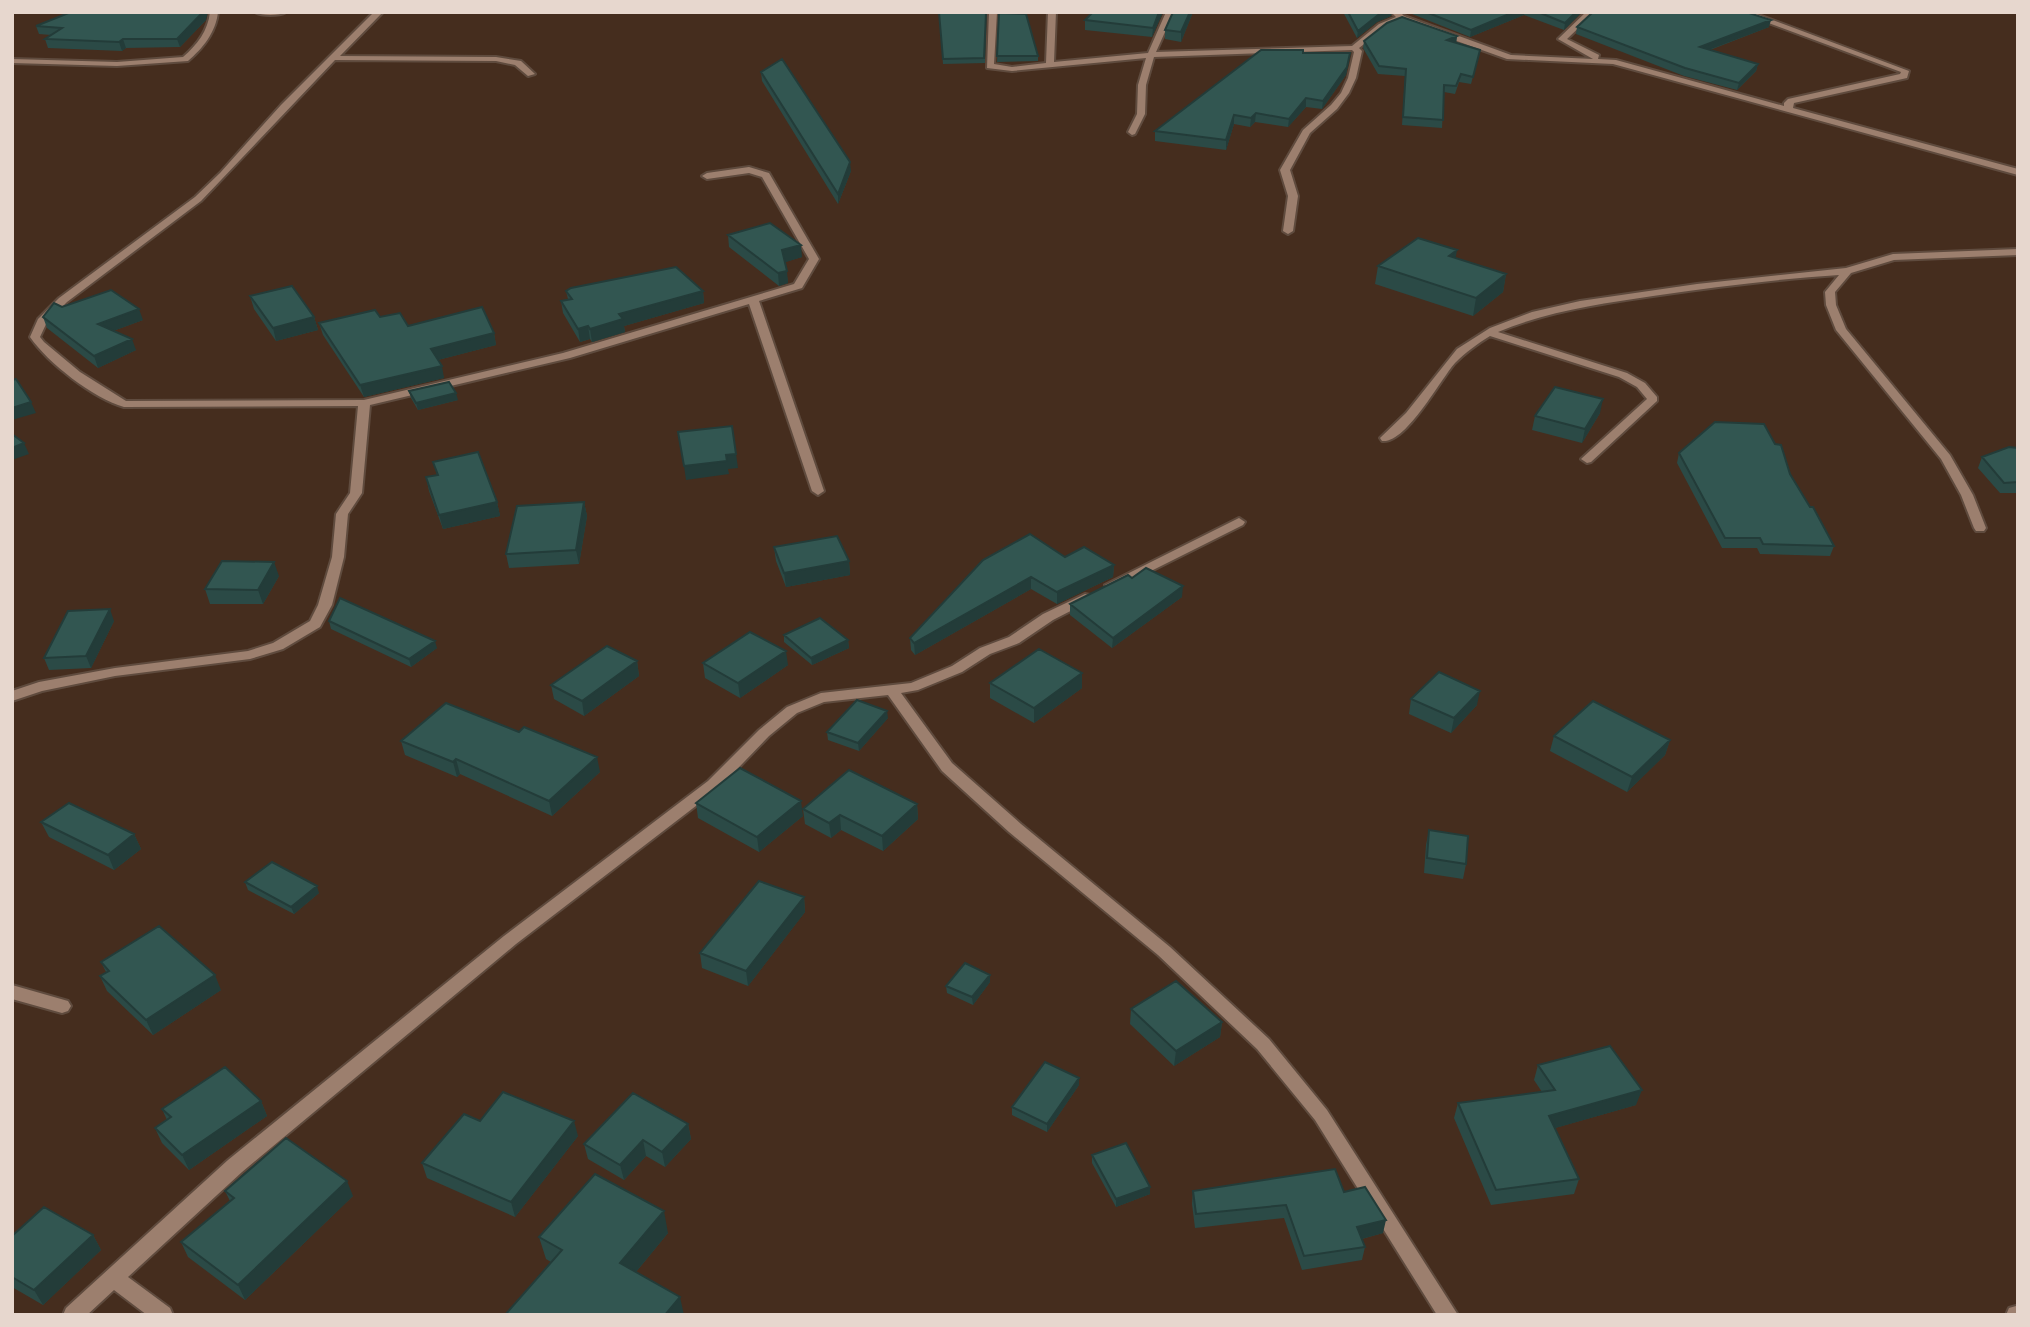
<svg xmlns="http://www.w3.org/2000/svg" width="2030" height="1327" viewBox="0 0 2030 1327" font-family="'PT Sans',sans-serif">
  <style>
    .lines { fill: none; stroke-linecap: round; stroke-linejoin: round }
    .street-casing { stroke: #5f4b3e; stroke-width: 4 }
    .street { fill: #9c7f6e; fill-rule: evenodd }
    .wall { fill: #2b4a46 }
    .shaded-wall { fill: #233c39 }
    .building { fill: #325651; stroke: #233c39; stroke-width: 2 }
  </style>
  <rect width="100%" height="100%" fill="#452d1e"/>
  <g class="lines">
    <g class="street-casing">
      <path id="street" d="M 210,12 L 218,12 C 216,32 203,48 188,61 L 117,66 L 12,63 L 12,59 L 117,62 L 183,57 C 197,45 208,31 210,12 Z
        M 255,12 L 286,12 C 279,16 262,16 255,12 Z
        M 374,12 L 383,12 L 340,56 L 496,57 L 521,61 L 535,74 L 528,76 L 515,65 L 496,61 L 335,60 L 201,201 L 67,302 L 47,322 L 40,337 L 44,342 L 80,372 L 126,401 L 364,400 L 563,353 L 794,284 L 809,259 L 762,177 L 749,173 L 707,179 L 702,176 L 707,173 L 749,167 L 769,173 L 819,259 L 802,288 L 759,301 L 824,491 L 818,495 L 812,491 L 749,304 L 570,358 L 370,405 L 362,493 L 348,514 L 344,557 L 332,605 L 320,627 L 283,649 L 250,659 L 115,676 L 42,691 L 12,701 L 12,691 L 39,682 L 115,668 L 248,651 L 273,643 L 310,621 L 318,605 L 332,557 L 336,514 L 350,493 L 358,406 L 124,407 C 93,398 48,363 30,337 L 38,319 L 59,298 L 195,197 L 220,173 L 281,105 Z
        M 989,12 L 997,12 L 994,64 L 1012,67 L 1046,63 L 1048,12 L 1056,12 L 1054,62 L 1148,53 L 1166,12 L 1174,12 L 1156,52 L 1352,46 L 1379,24 L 1396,17 L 1391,12 L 1400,12 L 1404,16 L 1511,55 L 1593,59 L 1558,39 L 1586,12 L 1595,12 L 1567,39 L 1599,55 L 1598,59 L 1616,60 L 1784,106 L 1784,103 L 1788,99 L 1900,74 L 1901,72 L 1739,12 L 1751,12 L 1909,71 L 1907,78 L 1794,103 L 1793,108 L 2018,169 L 2018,175 L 1613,64 L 1507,59 L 1401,21 L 1385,28 L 1359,48 L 1362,51 L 1356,78 L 1349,93 L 1337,109 L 1310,133 L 1290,170 L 1298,196 L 1293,231 L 1288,234 L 1283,231 L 1288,196 L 1280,170 L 1303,130 L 1331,105 L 1341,93 L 1348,78 L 1354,52 L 1352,50 L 1154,57 L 1146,85 L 1145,114 L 1135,134 L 1132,135 L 1128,132 L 1137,114 L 1138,85 L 1146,58 L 1012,71 L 987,68 Z
        M 2018,249 L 2018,255 L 1894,260 L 1851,273 L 1835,292 L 1836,305 L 1846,329 L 1950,455 L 1973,495 L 1986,528 L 1984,531 L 1976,531 L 1974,528 L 1961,495 L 1941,459 L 1836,330 L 1826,305 L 1825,292 L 1839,275 C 1777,279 1715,287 1653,296 C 1600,304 1548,311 1498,332 L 1627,373 L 1645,383 L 1657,397 L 1657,401 L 1591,462 L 1587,463 L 1581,459 L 1647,399 L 1637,387 L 1619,377 L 1490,336 C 1477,344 1466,352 1455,363 C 1440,380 1406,444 1382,441 L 1380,438 L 1406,413 L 1457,349 L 1490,328 L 1532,312 L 1580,301 L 1697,284 L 1846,268 L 1893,254 Z
        M 1239,518 L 1245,522 L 1243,525 L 1117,588 L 1107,588 L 1105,585 Z
        M 1085,594 L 1090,595 L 1092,598 L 1090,601 L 1053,620 L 1019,643 L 990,654 L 962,672 L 918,690 L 901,693 L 952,763 L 1021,824 L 1170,947 L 1269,1039 L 1327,1110 L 1458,1315 L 1437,1315 L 1315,1120 L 1257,1049 L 1158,955 L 1009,832 L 942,771 L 888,695 L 824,702 L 797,713 L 769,736 L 718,789 L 516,944 L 242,1172 L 128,1277 L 170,1308 L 173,1315 L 147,1315 L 114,1290 L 87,1315 L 63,1315 L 66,1308 L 228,1160 L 504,936 L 708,781 L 759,730 L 787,707 L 821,693 L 911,683 L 952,666 L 980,648 L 1009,637 L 1043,614 Z
        M 12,985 L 68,1001 L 71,1006 L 68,1011 L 62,1013 L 12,999 Z
        M 2016,1306 L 2018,1315 L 2006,1315 L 2009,1308 Z"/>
    </g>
    <use href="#street" class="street"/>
  </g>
  <path class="wall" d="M 939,12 L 986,13 L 985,63 L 943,64 Z
    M 1163,12 L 1152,37 L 1085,30 L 1085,20 Z
    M 1173,12 L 1193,12 L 1181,42 L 1165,39 L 1165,30 Z
    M 1343,12 L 1392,12 L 1391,16 L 1377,22 L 1357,38 Z
    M 1407,12 L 1582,12 L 1564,30 L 1524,15 L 1470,37 Z
    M 999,13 L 1038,56 L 1038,61 L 997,62 Z
    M 206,20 L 180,47 L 126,48 L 122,51 L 48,48 L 45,39 L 51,35 L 39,34 L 36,26 Z
    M 1577,27 L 1769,27 L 1710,50 L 1758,64 L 1756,71 L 1737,90 L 1684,76 L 1576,34 Z
    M 1457,36 L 1456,43 L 1480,50 L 1471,84 L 1459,82 L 1455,94 L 1444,92 L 1442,128 L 1402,125 L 1405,76 L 1378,74 L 1363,48 L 1364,41 Z
    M 1303,53 L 1349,61 L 1346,75 L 1322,109 L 1306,107 L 1288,127 L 1255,122 L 1250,127 L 1234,124 L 1226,150 L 1155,141 L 1155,131 Z
    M 761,72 L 851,171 L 838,204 L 762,81 Z
    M 728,235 L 802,257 L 785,262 L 788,283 L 779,286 L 729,247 Z
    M 1456,258 L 1506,274 L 1503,292 L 1473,316 L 1375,284 L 1378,266 Z
    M 566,291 L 703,291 L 704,303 L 624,326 L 625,332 L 592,342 L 590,339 L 580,342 L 563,313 L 561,301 L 568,299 Z
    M 250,296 L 314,317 L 318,330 L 276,341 L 254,309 Z
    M 62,307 L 143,320 L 113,331 L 136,350 L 98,368 L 47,328 L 43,317 Z
    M 380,317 L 408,326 L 494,333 L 496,345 L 438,360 L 444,378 L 364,397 L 323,335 L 319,323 Z
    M 409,391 L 458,400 L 418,410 L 411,398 Z
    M 1600,413 L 1582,443 L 1532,430 L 1535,416 Z
    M 2018,448 L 2018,493 L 2000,493 L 1978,468 L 1982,457 Z
    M 1679,453 L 1790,474 L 1834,546 L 1830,556 L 1760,554 L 1757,548 L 1722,548 L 1677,463 Z
    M 433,462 L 497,502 L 500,516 L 443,529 L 429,491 L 426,477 L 437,475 Z
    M 584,502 L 587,516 L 579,564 L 509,568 L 506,554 Z
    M 774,547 L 849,561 L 850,575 L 786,587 L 776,561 Z
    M 1065,557 L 1114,565 L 1113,577 L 1057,604 L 1031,589 L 915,655 L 911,650 L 910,638 Z
    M 279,576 L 263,604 L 210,604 L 205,589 Z
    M 1132,578 L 1182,597 L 1112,648 L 1070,615 L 1070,604 Z
    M 114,621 L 91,668 L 49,670 L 44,658 Z
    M 329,621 L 437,648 L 411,667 L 331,629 Z
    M 784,635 L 848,640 L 849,648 L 812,665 L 784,642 Z
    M 637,661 L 639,676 L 584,716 L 554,699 L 551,685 Z
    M 703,663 L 788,665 L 740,698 L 705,678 Z
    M 1082,673 L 1082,688 L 1034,723 L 990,698 L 990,683 Z
    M 1411,699 L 1477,705 L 1451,733 L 1409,714 Z
    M 888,718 L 859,751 L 828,740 L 827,732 Z
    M 1554,736 L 1670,740 L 1665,755 L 1627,792 L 1550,751 Z
    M 401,741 L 600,772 L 552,816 L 460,774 L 457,777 L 405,755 Z
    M 696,803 L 803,816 L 759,852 L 698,818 Z
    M 917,804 L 918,819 L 883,851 L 841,830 L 831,838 L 805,824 L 803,809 Z
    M 41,822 L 134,834 L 141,849 L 114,870 L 49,837 Z
    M 1429,830 L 1466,864 L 1463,879 L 1424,873 L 1426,845 Z
    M 245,882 L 319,893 L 294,914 L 248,890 Z
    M 804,897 L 805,912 L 748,986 L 702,968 L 700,953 Z
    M 101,962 L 221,990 L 153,1035 L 107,991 L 100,976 L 106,972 Z
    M 990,975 L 990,982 L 973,1005 L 947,993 L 946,986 Z
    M 1131,1009 L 1222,1022 L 1220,1037 L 1174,1066 L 1130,1024 Z
    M 1538,1065 L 1636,1105 L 1555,1128 L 1579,1179 L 1574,1194 L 1491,1205 L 1454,1118 L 1458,1103 L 1542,1092 L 1534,1080 Z
    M 1079,1085 L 1047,1132 L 1012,1115 L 1012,1107 Z
    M 261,1101 L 267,1116 L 189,1170 L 162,1143 L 155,1128 L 167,1120 L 162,1109 Z
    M 480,1121 L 578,1136 L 515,1217 L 427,1178 L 422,1163 Z
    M 688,1124 L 691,1139 L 665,1167 L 646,1156 L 624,1180 L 588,1159 L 584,1144 Z
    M 1092,1155 L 1150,1194 L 1116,1207 L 1092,1163 Z
    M 225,1191 L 353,1196 L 245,1300 L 188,1257 L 181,1242 L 230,1201 Z
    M 1193,1191 L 1344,1192 L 1383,1233 L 1362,1239 L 1365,1247 L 1362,1260 L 1302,1270 L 1284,1218 L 1195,1228 L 1192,1204 Z
    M 668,1233 L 636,1272 L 551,1262 L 546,1259 L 539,1237 Z
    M 93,1235 L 101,1250 L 43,1305 L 12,1287 L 12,1236 Z"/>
  <path class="shaded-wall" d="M 203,12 L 208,12 L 206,20 L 180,47 L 177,39 Z
    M 1159,12 L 1163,12 L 1152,37 L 1153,28 Z
    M 1190,12 L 1193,12 L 1181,42 L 1181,32 Z
    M 1384,12 L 1392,12 L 1391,16 L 1377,22 L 1357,38 L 1358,31 L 1378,15 Z
    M 1514,12 L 1525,12 L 1524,15 L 1470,37 L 1471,30 Z
    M 1576,12 L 1582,12 L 1564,30 L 1565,23 Z
    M 1771,20 L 1769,27 L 1698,54 L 1700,47 Z
    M 1457,36 L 1456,43 L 1447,40 Z
    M 123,39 L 126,48 L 122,51 L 119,42 Z
    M 1350,53 L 1346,75 L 1322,109 L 1323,101 Z
    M 1758,64 L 1756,71 L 1737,90 L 1739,83 Z
    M 1306,98 L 1306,107 L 1288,127 L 1289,119 Z
    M 1256,113 L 1255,122 L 1250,127 L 1251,118 Z
    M 1234,115 L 1234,124 L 1226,150 L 1226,140 Z
    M 850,162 L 851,171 L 838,204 L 838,194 Z
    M 801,245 L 802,257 L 783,263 L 782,250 Z
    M 1457,250 L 1454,268 L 1449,256 Z
    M 787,271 L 788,283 L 779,286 L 778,273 Z
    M 1506,274 L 1503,292 L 1473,316 L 1476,298 Z
    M 703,291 L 704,303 L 624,326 L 625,332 L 592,342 L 590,329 L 619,314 Z
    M 139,309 L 143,320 L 102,335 L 98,324 Z
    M 314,317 L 318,330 L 276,341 L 273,328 Z
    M 588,326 L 590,339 L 580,342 L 578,329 Z
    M 494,333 L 496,345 L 434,361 L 431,349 Z
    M 132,339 L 136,350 L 98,368 L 94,356 Z
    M 442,366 L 444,378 L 364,397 L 360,385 Z
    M 456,393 L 458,400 L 418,410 L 416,403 Z
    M 1603,399 L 1600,413 L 1582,443 L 1585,429 Z
    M 31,402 L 36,413 L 12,420 L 12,408 Z
    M 24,443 L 29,454 L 12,460 L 12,448 Z
    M 736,454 L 738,468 L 728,469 L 729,474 L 686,480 L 684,466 L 726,455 Z
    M 497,502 L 500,516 L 443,529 L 439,515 Z
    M 584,502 L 587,516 L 579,564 L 576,550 Z
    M 849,561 L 850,575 L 786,587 L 784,573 Z
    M 274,562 L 279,576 L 263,604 L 258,590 Z
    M 1114,565 L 1113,577 L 1057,604 L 1057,592 Z
    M 1031,577 L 1031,589 L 915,655 L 914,643 Z
    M 1183,586 L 1182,597 L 1112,648 L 1113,638 Z
    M 110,609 L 114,621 L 91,668 L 86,656 Z
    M 848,640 L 849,648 L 812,665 L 811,658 Z
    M 435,641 L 437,648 L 411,667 L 409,659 Z
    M 786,651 L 788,665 L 740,698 L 738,683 Z
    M 637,661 L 639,676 L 584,716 L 582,701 Z
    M 1082,673 L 1082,688 L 1034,723 L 1034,708 Z
    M 1480,691 L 1477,705 L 1451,733 L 1454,718 Z
    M 887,711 L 888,718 L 859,751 L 858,743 Z
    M 1670,740 L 1665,755 L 1627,792 L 1632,777 Z
    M 597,757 L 600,772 L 552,816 L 549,801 Z
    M 456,759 L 460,774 L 457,777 L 453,762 Z
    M 801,801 L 803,816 L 759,852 L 757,837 Z
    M 917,804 L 918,819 L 883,851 L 882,836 Z
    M 840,815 L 841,830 L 831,838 L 829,823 Z
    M 134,834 L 141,849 L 114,870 L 108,855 Z
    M 317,886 L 319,893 L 294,914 L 291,907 Z
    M 804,897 L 805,912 L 748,986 L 746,971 Z
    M 215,975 L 221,990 L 153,1035 L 146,1020 Z
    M 990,975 L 990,982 L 973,1005 L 972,997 Z
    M 1222,1022 L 1220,1037 L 1174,1066 L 1176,1051 Z
    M 1079,1078 L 1079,1085 L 1047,1132 L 1047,1124 Z
    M 1642,1090 L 1636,1105 L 1545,1131 L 1549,1116 Z
    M 261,1101 L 267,1116 L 189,1170 L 182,1155 Z
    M 574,1121 L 578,1136 L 515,1217 L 511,1202 Z
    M 688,1124 L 691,1139 L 665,1167 L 662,1152 Z
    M 643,1140 L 646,1156 L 624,1180 L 620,1165 Z
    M 347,1181 L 353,1196 L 245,1300 L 238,1285 Z
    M 1150,1187 L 1150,1194 L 1116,1207 L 1116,1199 Z
    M 664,1211 L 668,1233 L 626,1284 L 620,1263 Z
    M 1386,1220 L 1383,1233 L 1354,1241 L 1357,1227 Z
    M 93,1235 L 101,1250 L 43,1305 L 34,1290 Z
    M 680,1297 L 684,1315 L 665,1315 Z"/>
  <path class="building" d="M 71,12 L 203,12 L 177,39 L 123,39 L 119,42 L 45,39 L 62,28 L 36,26 Z
    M 939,12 L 986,13 L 984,58 L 943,59 Z
    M 1093,12 L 1159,12 L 1153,28 L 1085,20 Z
    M 1173,12 L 1190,12 L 1181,32 L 1165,30 Z
    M 1348,12 L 1385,12 L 1378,15 L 1358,31 Z
    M 1426,12 L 1514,12 L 1471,30 Z
    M 1538,12 L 1576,12 L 1565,23 Z
    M 1593,12 L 1746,12 L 1771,20 L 1700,47 L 1758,64 L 1739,83 L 1685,68 L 1577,27 Z
    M 999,13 L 1026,14 L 1038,56 L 997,56 Z
    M 1402,17 L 1457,36 L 1447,40 L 1480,50 L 1473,77 L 1461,74 L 1456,86 L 1444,85 L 1443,120 L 1403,117 L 1406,69 L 1379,66 L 1364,41 L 1387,23 Z
    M 1261,50 L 1303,50 L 1303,53 L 1350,53 L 1347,67 L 1323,101 L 1306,98 L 1289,119 L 1256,113 L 1251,118 L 1234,115 L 1226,140 L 1155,131 Z
    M 782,59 L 850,162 L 838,194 L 761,72 Z
    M 770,223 L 801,245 L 782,250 L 787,271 L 778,273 L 728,235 Z
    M 1418,238 L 1457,250 L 1449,256 L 1506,274 L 1476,298 L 1378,266 Z
    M 676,267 L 703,291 L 619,314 L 623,319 L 590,329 L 588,326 L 578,329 L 561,301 L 572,299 L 566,291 L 571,288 Z
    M 292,286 L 314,317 L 273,328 L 250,296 Z
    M 111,290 L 139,309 L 98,324 L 132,339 L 94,356 L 43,317 L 54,303 L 62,307 Z
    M 482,307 L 494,333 L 431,349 L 442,366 L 360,385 L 319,323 L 375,310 L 380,317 L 400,313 L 408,326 Z
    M 16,379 L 31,402 L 12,408 L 12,380 Z
    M 449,382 L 456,393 L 416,403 L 409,391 Z
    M 1555,387 L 1603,399 L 1585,429 L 1535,416 Z
    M 1715,422 L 1764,424 L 1775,444 L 1781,445 L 1790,474 L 1810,507 L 1813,507 L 1834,546 L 1763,544 L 1760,538 L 1725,538 L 1679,453 Z
    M 732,426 L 736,454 L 726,455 L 727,461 L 684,466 L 678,432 Z
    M 12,434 L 24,443 L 12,448 Z
    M 2009,447 L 2018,448 L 2018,482 L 2004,483 L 1982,457 Z
    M 478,452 L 497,502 L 439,515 L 426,477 L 438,475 L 433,462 Z
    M 584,502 L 576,550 L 506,554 L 517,506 Z
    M 1030,534 L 1065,557 L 1084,547 L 1114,565 L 1057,592 L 1031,577 L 914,643 L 910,638 L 983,560 Z
    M 837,536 L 849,561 L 784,573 L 774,547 Z
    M 222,561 L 274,562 L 258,590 L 205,589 Z
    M 1146,568 L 1183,586 L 1113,638 L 1070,604 L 1128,575 L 1132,578 Z
    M 340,598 L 435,641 L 409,659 L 329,621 Z
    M 110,609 L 86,656 L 44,658 L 68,611 Z
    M 820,618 L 848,640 L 811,658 L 784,635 Z
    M 750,632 L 786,651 L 738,683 L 703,663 Z
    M 607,646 L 637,661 L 582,701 L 551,685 Z
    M 1039,649 L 1082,673 L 1034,708 L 990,683 Z
    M 1439,672 L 1480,691 L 1454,718 L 1411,699 Z
    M 857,700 L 887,711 L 858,743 L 827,732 Z
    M 1593,701 L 1670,740 L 1632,777 L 1554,736 Z
    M 446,703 L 519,732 L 524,727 L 597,757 L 549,801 L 456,759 L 453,762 L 401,741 Z
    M 740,768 L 801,801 L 757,837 L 696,803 Z
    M 849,770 L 917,804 L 882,836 L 840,815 L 829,823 L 803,809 Z
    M 69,803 L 134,834 L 108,855 L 41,822 Z
    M 1429,830 L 1468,836 L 1466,864 L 1427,858 Z
    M 272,862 L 317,886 L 291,907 L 245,882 Z
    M 759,881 L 804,897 L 746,971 L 700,953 Z
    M 159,926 L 215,975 L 146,1020 L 100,976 L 109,971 L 101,962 Z
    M 965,963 L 990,975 L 972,997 L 946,986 Z
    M 1176,981 L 1222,1022 L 1176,1051 L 1131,1009 Z
    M 1610,1046 L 1642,1090 L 1549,1116 L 1579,1179 L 1496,1190 L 1458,1103 L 1555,1090 L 1538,1065 Z
    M 1045,1062 L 1079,1078 L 1047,1124 L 1012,1107 Z
    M 225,1067 L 261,1101 L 182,1155 L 155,1128 L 171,1117 L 162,1109 Z
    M 503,1092 L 574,1121 L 511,1202 L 422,1163 L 464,1114 L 480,1121 Z
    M 633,1093 L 688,1124 L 662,1152 L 643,1140 L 620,1165 L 584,1144 Z
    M 286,1138 L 347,1181 L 238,1285 L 181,1242 L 234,1198 L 225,1191 Z
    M 1126,1143 L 1150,1187 L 1116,1199 L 1092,1155 Z
    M 1335,1169 L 1344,1192 L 1365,1187 L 1386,1220 L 1357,1227 L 1365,1247 L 1304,1256 L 1286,1205 L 1196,1214 L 1193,1191 Z
    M 595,1174 L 664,1211 L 620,1263 L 680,1297 L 665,1315 L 505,1315 L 562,1250 L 539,1237 Z
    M 44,1207 L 93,1235 L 34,1290 L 12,1277 L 12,1236 Z"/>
  <rect width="2030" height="1327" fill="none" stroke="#e7d7ce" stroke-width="28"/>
</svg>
